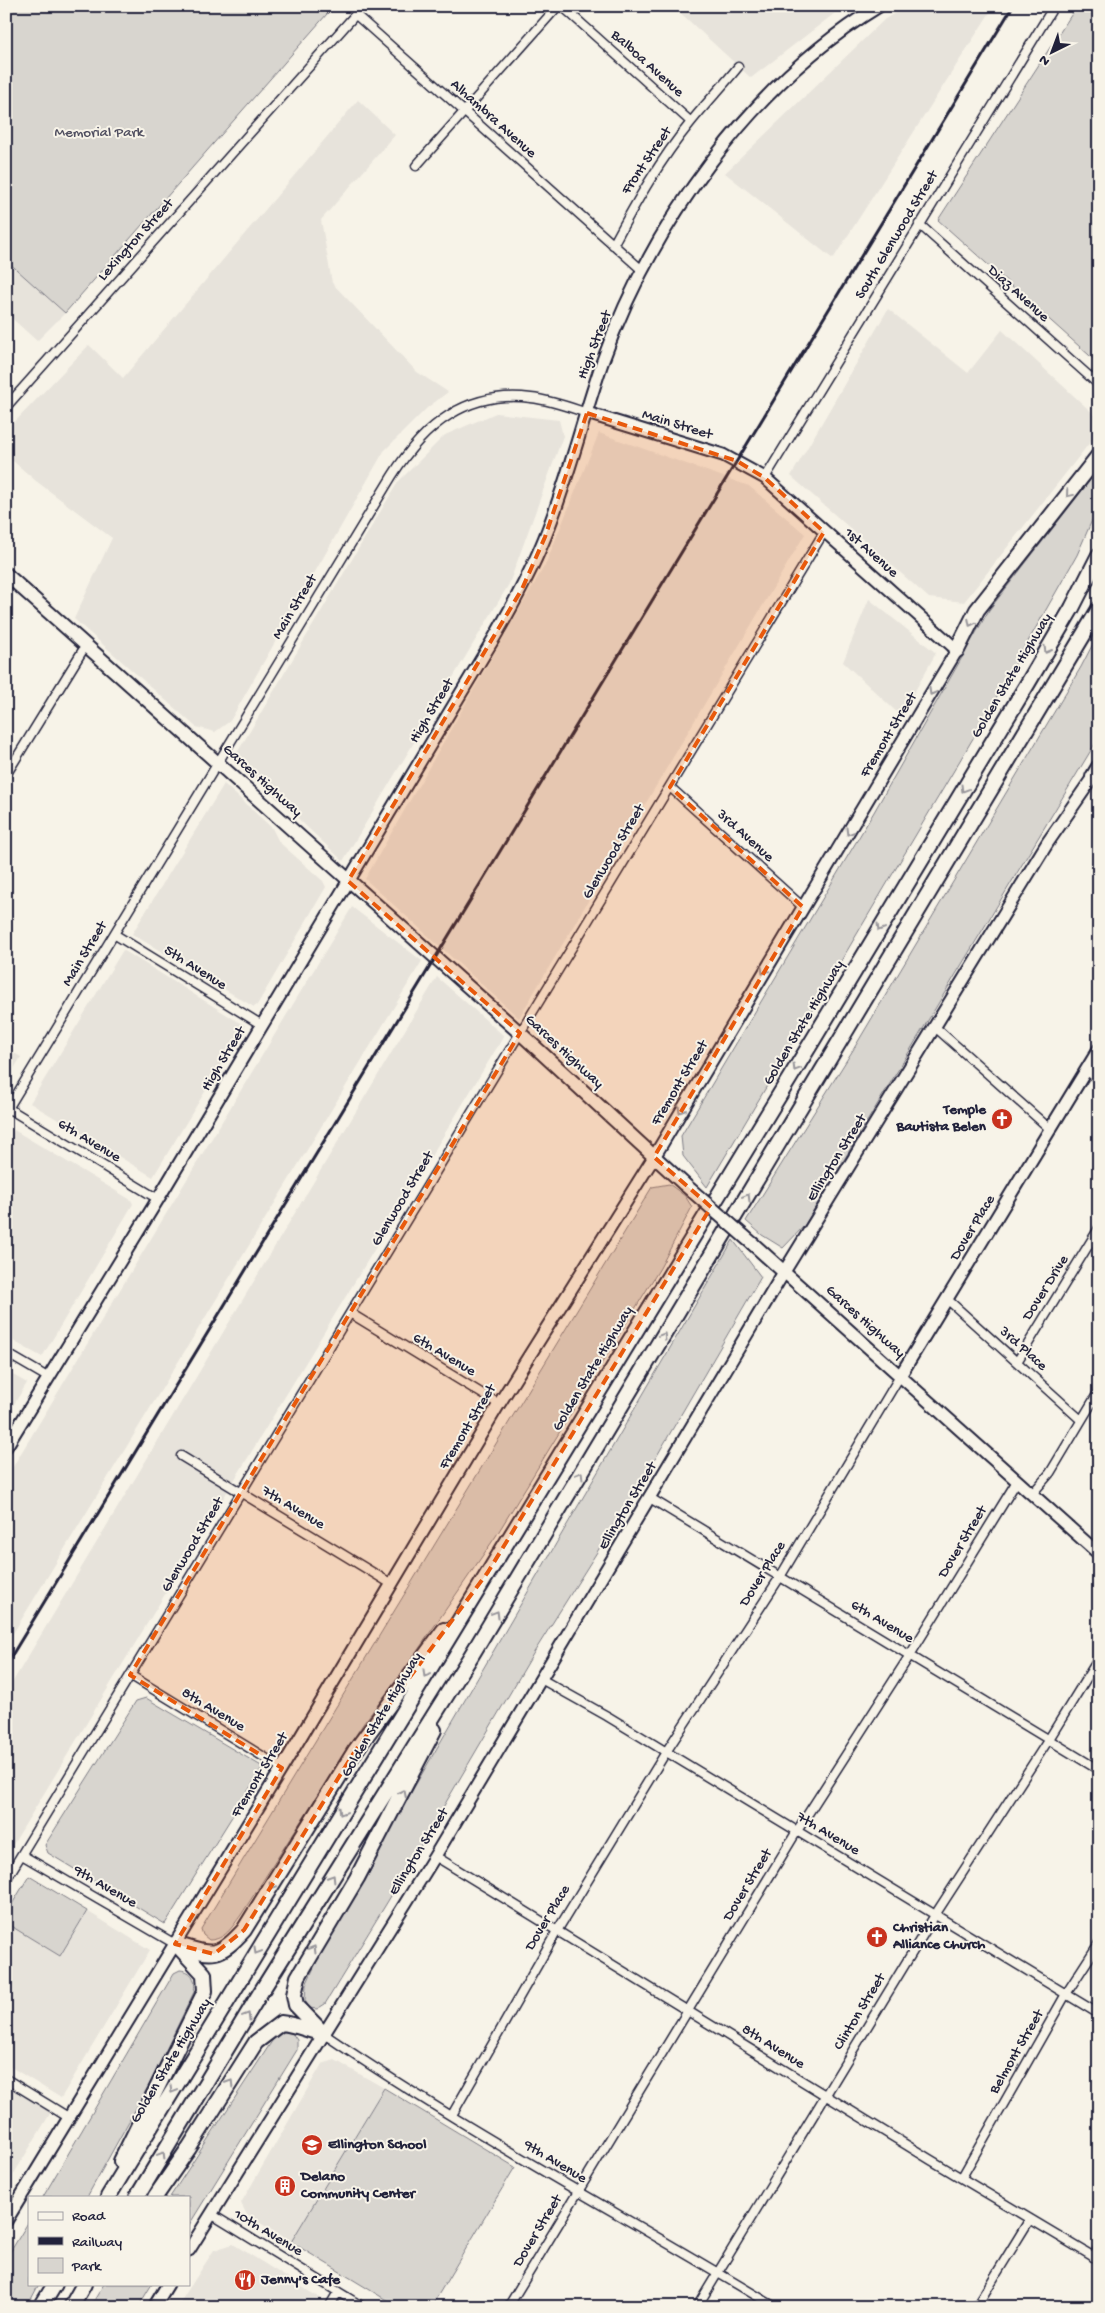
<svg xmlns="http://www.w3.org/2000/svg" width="1105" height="2313" viewBox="0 0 1105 2313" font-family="'Gochi Hand',sans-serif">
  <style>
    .built { fill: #e7e3db }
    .green { fill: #d8d5cf; stroke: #7d7c85 }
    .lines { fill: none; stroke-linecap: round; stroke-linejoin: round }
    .street-casing { stroke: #22223b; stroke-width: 11 }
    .secondary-casing { stroke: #22223b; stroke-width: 15 }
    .primary-casing { stroke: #22223b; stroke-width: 16 }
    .highway-casing { stroke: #22223b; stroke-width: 18 }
    .street { stroke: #f7f3e8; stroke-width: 8 }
    .secondary { stroke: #f7f3e8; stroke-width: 11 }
    .primary { stroke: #f7f3e8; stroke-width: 12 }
    .highway { stroke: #f7f3e8; stroke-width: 14 }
    .rail { stroke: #22223b; stroke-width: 3 }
    .primary-bridge-casing { stroke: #22223b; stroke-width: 16; stroke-linecap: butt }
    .primary-bridge { stroke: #f7f3e8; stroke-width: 12 }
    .oneway { stroke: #97959a }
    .marked { fill: #e8590c; fill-opacity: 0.2; stroke: #e8590c; stroke-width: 4; stroke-dasharray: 10 6; stroke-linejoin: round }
    .labels { text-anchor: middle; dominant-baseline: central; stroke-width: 4; stroke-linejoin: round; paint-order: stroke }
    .street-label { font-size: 15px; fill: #22223b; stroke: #f7f3e8 }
    .park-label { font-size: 15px; fill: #504f60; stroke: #f7f3e8 }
    .poi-label { font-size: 15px; font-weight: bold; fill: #22223b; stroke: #f7f3e8; text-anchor: start }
  </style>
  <rect width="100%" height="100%" fill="#f7f3e8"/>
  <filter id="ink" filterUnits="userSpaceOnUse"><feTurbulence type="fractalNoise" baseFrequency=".02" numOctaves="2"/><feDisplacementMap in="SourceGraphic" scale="10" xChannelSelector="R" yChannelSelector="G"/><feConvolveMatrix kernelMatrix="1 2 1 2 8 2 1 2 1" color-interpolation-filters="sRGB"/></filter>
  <g filter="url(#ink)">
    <path class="built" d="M 673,6 L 844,6 L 751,78 Z
      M 907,6 L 994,6 L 833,259 L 725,173 L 885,19 Z
      M 358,100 L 395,135 L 321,220 L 332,283 L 417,372 L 448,392 L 427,408 L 384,451 L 230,721 L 215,732 L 196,727 L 74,619 L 112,538 L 36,481 L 6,455 L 6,431 L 89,345 L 123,378 Z
      M 6,260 L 65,313 L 37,341 L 6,313 Z
      M 888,309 L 968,373 L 1002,330 L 1099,419 L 1099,431 L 964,602 L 929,598 L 791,476 Z
      M 496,413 L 559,420 L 563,436 L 509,584 L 343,861 L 234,758 L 398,482 L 445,435 Z
      M 599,433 L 749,486 L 805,534 L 519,1018 L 365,879 L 546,563 Z
      M 869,599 L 936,653 L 901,716 L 843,662 Z
      M 224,784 L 272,828 L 279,842 L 323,881 L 326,887 L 257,1005 L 254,1007 L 132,934 Z
      M 352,907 L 422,961 L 6,1645 L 6,1478 Z
      M 123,950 L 245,1026 L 153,1177 L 30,1103 Z
      M 437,977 L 504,1036 L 6,1856 L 6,1693 Z
      M 6,1048 L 21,1057 L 6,1082 Z
      M 14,1130 L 131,1200 L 133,1204 L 42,1357 L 6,1337 L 6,1142 Z
      M 6,1371 L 27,1383 L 6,1417 Z
      M 87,1911 L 150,1950 L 61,2098 L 6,2064 L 6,1923 L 60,1956 Z
      M 335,2060 L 384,2088 L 291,2242 L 247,2215 L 241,2203 L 322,2064 Z
      M 6,2085 L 51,2112 L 12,2177 L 6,2173 Z
      M 233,2244 L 334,2307 L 177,2307 L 214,2250 Z"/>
    <path class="green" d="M 6,6 L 334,6 L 65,313 L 6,260 Z
      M 1077,6 L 1099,6 L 1099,364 L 938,220 Z
      M 1099,469 L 1099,504 L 1077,555 L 975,735 L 707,1187 L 683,1156 L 681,1136 L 874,812 L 989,610 Z
      M 1099,632 L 1099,737 L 804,1226 L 783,1248 L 762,1235 L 746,1221 L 853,1050 L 1081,667 Z
      M 669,1184 L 685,1196 L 692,1207 L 660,1268 L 496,1536 L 405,1669 L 363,1724 L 241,1915 C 232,1927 225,1940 209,1940 L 203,1935 L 201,1929 L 652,1187 Z
      M 733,1240 L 761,1277 L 651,1466 L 533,1654 L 388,1901 L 325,2004 L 317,2009 L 309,2008 L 305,2000 L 306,1985 L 322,1950 L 416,1784 Z
      M 146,1698 L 263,1767 L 165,1924 L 48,1853 L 45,1845 L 136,1701 Z
      M 29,1876 L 87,1911 L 60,1956 L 6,1923 L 6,1914 Z
      M 180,1970 C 193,1971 196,1980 194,1992 L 149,2085 L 87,2197 L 43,2197 L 174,1973 Z
      M 283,2032 L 292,2033 L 297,2040 L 297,2050 L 189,2225 L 189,2197 L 170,2197 L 276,2035 Z
      M 384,2088 L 515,2167 L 431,2307 L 398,2307 L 291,2242 Z
      M 29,2221 L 29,2284 L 39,2284 L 27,2307 L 6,2307 L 6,2259 Z
      M 104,2284 L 152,2284 L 138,2307 L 90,2307 Z"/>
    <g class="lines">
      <g class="street-casing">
        <path id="street" d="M 562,6 L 691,122
          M 356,15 L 643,271
          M 416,166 L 558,6
          M 919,224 L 1099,385
          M 613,245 C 636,202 660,160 691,122 C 706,103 723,86 738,67
          M 6,407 L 363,6
          M 765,478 L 1054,6
          M 6,775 L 86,645
          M 670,787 L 803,907
          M 114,934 L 262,1025
          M 935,1027 L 1050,1129
          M 1086,1070 L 1099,1080
          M 6,1107 L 158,1199
          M 6,1112 L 392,476 C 424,425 467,390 531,398 C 550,400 569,407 587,413
          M 947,1299 L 1081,1420
          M 350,1313 L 499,1404
          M 6,1353 L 49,1378
          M 1017,1362 L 1099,1228
          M 181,1456 L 390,1583
          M 1032,1494 L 1050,1473 L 1099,1391
          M 650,1498 L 1099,1770
          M 130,1675 L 282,1768
          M 541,1679 L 607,1716 L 1099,2014
          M 22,1855 L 175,1944
          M 435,1856 L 931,2160 L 1099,2260
          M 6,1880 L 824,532
          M 324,2034 C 469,2133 625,2216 775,2307
          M 6,2079 L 68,2117
          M 452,2115 L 557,1931 L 666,1752 L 780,1577 L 900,1376
          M 962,2177 L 1066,1994 L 1099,1943
          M 211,2214 L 363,2307
          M 1093,2257 L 1099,2247
          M 329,2307 L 338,2292
          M 508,2307 L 797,1831 L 910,1655 L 1017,1481
          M 697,2307 L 935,1915 L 1049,1739 L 1099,1658
          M 976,2307 L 1030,2219"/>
      </g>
      <g class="secondary-casing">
        <path id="secondary" d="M 784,1272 L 1099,1554
          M 900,1376 L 1099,1049
          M 6,1447 L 158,1199 L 494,638 C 513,605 531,572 545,537 C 568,480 582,421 602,363 C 651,225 752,83 879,6
          M 6,2221 L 282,1768 L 499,1404 L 654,1157 L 957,650 L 765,478 L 723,455 L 587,413
          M 189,2250 L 435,1856 L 784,1272 L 1048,842 L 1093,777 L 1099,781
          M 154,2307 L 168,2284"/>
      </g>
      <g class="primary-casing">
        <path id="primary" d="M 6,574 L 520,1033 L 684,1184
          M 753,1244 L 784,1272"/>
      </g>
      <g class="highway-casing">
        <path id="highway" d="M 957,650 L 977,610 L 1099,455
          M 1093,777 L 1099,767
          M 175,1944 C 211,1955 217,1960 244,1930 L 355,1751 L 444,1630
          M 324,2034 L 296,2005 L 294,1995 L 298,1977 L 357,1878 L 434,1730
          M 121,2161 L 205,1991 L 204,1974 L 178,1946
          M 108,2197 L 813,1040 L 1028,683 L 1072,608 L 1099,555
          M 137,2197 L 259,1995 L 471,1656 L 1099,609
          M 155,2197 L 189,2148 L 256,2042 L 281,2023 C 296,2024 309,2031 324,2034
          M 41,2307 L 55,2284
          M 71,2307 L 84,2284"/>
      </g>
      <use href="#street" class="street"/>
      <use href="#secondary" class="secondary"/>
      <use href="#primary" class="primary"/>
      <use href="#highway" class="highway"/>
      <path class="rail" d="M 6,1665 L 1013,6"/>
      <g class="primary-bridge-casing">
        <path id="primary-bridge" d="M 684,1184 L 753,1244"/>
      </g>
      <use href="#primary-bridge" class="primary-bridge"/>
    </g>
    <defs><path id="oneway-chevron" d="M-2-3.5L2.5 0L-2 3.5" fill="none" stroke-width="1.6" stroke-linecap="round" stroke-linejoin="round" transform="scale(1.25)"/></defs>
    <g class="oneway">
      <use href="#oneway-chevron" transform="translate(1069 494) rotate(130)"/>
      <use href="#oneway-chevron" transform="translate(971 623) rotate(117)"/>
      <use href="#oneway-chevron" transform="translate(1047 650) rotate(120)"/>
      <use href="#oneway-chevron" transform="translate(932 692) rotate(120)"/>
      <use href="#oneway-chevron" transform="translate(964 789) rotate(121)"/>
      <use href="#oneway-chevron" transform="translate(849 832) rotate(121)"/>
      <use href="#oneway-chevron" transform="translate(880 928) rotate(121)"/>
      <use href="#oneway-chevron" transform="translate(764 971) rotate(121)"/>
      <use href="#oneway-chevron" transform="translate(796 1068) rotate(121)"/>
      <use href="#oneway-chevron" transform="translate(681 1110) rotate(121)"/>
      <use href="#oneway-chevron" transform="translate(747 1197) rotate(-59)"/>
      <use href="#oneway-chevron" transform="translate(663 1336) rotate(-59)"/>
      <use href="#oneway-chevron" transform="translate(580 1475) rotate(-59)"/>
      <use href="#oneway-chevron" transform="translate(496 1614) rotate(-59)"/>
      <use href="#oneway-chevron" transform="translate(426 1674) rotate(121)"/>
      <use href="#oneway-chevron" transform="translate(403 1793) rotate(-63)"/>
      <use href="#oneway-chevron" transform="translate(342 1812) rotate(121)"/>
      <use href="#oneway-chevron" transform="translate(332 1878) rotate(-58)"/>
      <use href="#oneway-chevron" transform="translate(272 1886) rotate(122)"/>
      <use href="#oneway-chevron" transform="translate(313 1949) rotate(-59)"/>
      <use href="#oneway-chevron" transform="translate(257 1951) rotate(121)"/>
      <use href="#oneway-chevron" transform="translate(247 2016) rotate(-59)"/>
      <use href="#oneway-chevron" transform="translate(230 2083) rotate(-58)"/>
      <use href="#oneway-chevron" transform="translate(173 2090) rotate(121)"/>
      <use href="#oneway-chevron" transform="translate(162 2155) rotate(-59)"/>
    </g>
  </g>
  <path class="marked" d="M 587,413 L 737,461 L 765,478 L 824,532 L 670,787 L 803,907 L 654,1157 L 711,1207 L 488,1572 L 355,1751 L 244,1930 L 214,1954 L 175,1944 L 282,1768 L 130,1675 L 520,1033 L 348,881 L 522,589 L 545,537 Z"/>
  <defs>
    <g id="church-disc" transform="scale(1.125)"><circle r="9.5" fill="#c8321e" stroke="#f7f3e8"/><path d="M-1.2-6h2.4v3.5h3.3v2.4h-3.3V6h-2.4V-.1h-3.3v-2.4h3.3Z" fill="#fff"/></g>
    <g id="school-disc" transform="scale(1.125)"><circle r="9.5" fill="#c8321e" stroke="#f7f3e8"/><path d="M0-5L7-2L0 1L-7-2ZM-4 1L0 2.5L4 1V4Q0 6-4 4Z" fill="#fff"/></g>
    <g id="building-disc" transform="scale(1.125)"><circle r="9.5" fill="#c8321e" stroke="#f7f3e8"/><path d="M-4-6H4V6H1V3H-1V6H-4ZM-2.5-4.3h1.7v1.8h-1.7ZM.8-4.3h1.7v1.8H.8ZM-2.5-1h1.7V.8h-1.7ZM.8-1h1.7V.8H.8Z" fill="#fff"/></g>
    <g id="restaurant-disc" transform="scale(1.125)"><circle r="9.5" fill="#c8321e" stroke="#f7f3e8"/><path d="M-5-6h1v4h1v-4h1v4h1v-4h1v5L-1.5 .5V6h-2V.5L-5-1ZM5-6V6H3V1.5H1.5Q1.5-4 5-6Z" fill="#fff"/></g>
  </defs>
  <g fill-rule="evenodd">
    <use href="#church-disc" x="1002" y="1119"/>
    <use href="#church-disc" x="877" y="1937"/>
    <use href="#school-disc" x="312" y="2145"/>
    <use href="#building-disc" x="285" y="2186"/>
    <use href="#restaurant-disc" x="245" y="2280"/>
  </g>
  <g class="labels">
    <g class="street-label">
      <text transform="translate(647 64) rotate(42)">Balboa Avenue</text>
      <text transform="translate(493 119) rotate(42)">Alhambra Avenue</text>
      <text transform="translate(647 161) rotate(-56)">Front Street</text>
      <text transform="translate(897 235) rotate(-59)">South Glenwood Street</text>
      <text transform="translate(136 240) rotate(-48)">Lexington Street</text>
      <text transform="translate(1018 294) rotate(42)">Diaz Avenue</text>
      <text transform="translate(595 345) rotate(-69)">High Street</text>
      <text transform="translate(677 425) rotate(17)">Main Street</text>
      <text transform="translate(871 553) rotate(42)">1st Avenue</text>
      <text transform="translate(295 607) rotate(-59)">Main Street</text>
      <text transform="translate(1012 676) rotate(-59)">Golden State Highway</text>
      <text transform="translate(432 711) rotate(-59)">High Street</text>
      <text transform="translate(889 735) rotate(-59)">Fremont Street</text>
      <text transform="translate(262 781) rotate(42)">Garces Highway</text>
      <text transform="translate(745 836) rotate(42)">3rd Avenue</text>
      <text transform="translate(614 852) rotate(-59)">Glenwood Street</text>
      <text transform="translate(85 954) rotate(-59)">Main Street</text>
      <text transform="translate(195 968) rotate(32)">5th Avenue</text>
      <text transform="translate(804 1023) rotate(-59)">Golden State Highway</text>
      <text transform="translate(564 1052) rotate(43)">Garces Highway</text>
      <text transform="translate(224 1059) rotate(-59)">High Street</text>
      <text transform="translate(680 1083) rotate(-59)">Fremont Street</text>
      <text transform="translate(89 1141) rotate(31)">6th Avenue</text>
      <text transform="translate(837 1158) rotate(-58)">Ellington Street</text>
      <text transform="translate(403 1199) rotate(-59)">Glenwood Street</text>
      <text transform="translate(973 1228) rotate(-59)">Dover Place</text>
      <text transform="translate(1046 1288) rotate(-58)">Dover Drive</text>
      <text transform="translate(865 1322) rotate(42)">Garces Highway</text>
      <text transform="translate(1023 1349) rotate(42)">3rd Place</text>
      <text transform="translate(444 1355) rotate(31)">6th Avenue</text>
      <text transform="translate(593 1369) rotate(-59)">Golden State Highway</text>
      <text transform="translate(468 1427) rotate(-59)">Fremont Street</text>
      <text transform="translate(628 1506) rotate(-59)">Ellington Street</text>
      <text transform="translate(293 1508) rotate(31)">7th Avenue</text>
      <text transform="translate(963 1542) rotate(-59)">Dover Street</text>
      <text transform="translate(193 1545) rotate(-59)">Glenwood Street</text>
      <text transform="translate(763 1574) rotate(-58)">Dover Place</text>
      <text transform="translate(882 1622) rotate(31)">6th Avenue</text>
      <text transform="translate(213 1710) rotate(31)">8th Avenue</text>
      <text transform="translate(382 1715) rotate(-59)">Golden State Highway</text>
      <text transform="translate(260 1775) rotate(-59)">Fremont Street</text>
      <text transform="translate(828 1834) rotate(31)">7th Avenue</text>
      <text transform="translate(419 1852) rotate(-58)">Ellington Street</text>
      <text transform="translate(748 1885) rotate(-59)">Dover Street</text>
      <text transform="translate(105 1887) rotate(30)">9th Avenue</text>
      <text transform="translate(548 1918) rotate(-59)">Dover Place</text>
      <text transform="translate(860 2012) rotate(-59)">Clinton Street</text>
      <text transform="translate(773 2047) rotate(32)">8th Avenue</text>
      <text transform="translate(1017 2052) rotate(-60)">Belmont Street</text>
      <text transform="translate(171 2061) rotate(-59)">Golden State Highway</text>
      <text transform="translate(555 2162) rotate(31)">9th Avenue</text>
      <text transform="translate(538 2231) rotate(-59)">Dover Street</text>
      <text transform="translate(268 2233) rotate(31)">10th Avenue</text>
    </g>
    <g class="park-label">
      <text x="99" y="133">Memorial Park</text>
    </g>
    <g class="poi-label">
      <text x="986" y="1110" text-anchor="end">Temple<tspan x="986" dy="17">Bautista Belen</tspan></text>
      <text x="893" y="1928">Christian<tspan x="893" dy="17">Alliance Church</tspan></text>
      <text x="328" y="2145">Ellington School</text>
      <text x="301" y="2177">Delano<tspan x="301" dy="17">Community Center</tspan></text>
      <text x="261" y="2280">Jenny's Cafe</text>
    </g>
  </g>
  <rect width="1105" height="2313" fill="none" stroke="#f7f3e8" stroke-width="25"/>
  <rect x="12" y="12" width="1080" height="2288" fill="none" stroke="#22223b" stroke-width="2" filter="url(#ink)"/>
  <rect x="28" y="2196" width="162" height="90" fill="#f7f3e8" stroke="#a29fa3"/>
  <rect x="38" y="2212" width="25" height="8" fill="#f7f3e8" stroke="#a29fa3"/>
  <text x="72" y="2220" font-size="15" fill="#22223b">Road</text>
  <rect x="38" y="2237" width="25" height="8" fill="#22223b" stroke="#a29fa3"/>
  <text x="72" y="2246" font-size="15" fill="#22223b">Railway</text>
  <rect x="38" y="2258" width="25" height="15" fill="#d8d5cf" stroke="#a29fa3"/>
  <text x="72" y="2270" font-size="15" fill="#22223b">Park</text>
  <g transform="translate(1052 52) rotate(222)" stroke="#f7f3e8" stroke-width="4" paint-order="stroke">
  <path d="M0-4L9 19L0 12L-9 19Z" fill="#22223b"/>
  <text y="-8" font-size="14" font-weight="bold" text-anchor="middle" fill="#22223b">N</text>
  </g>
</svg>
